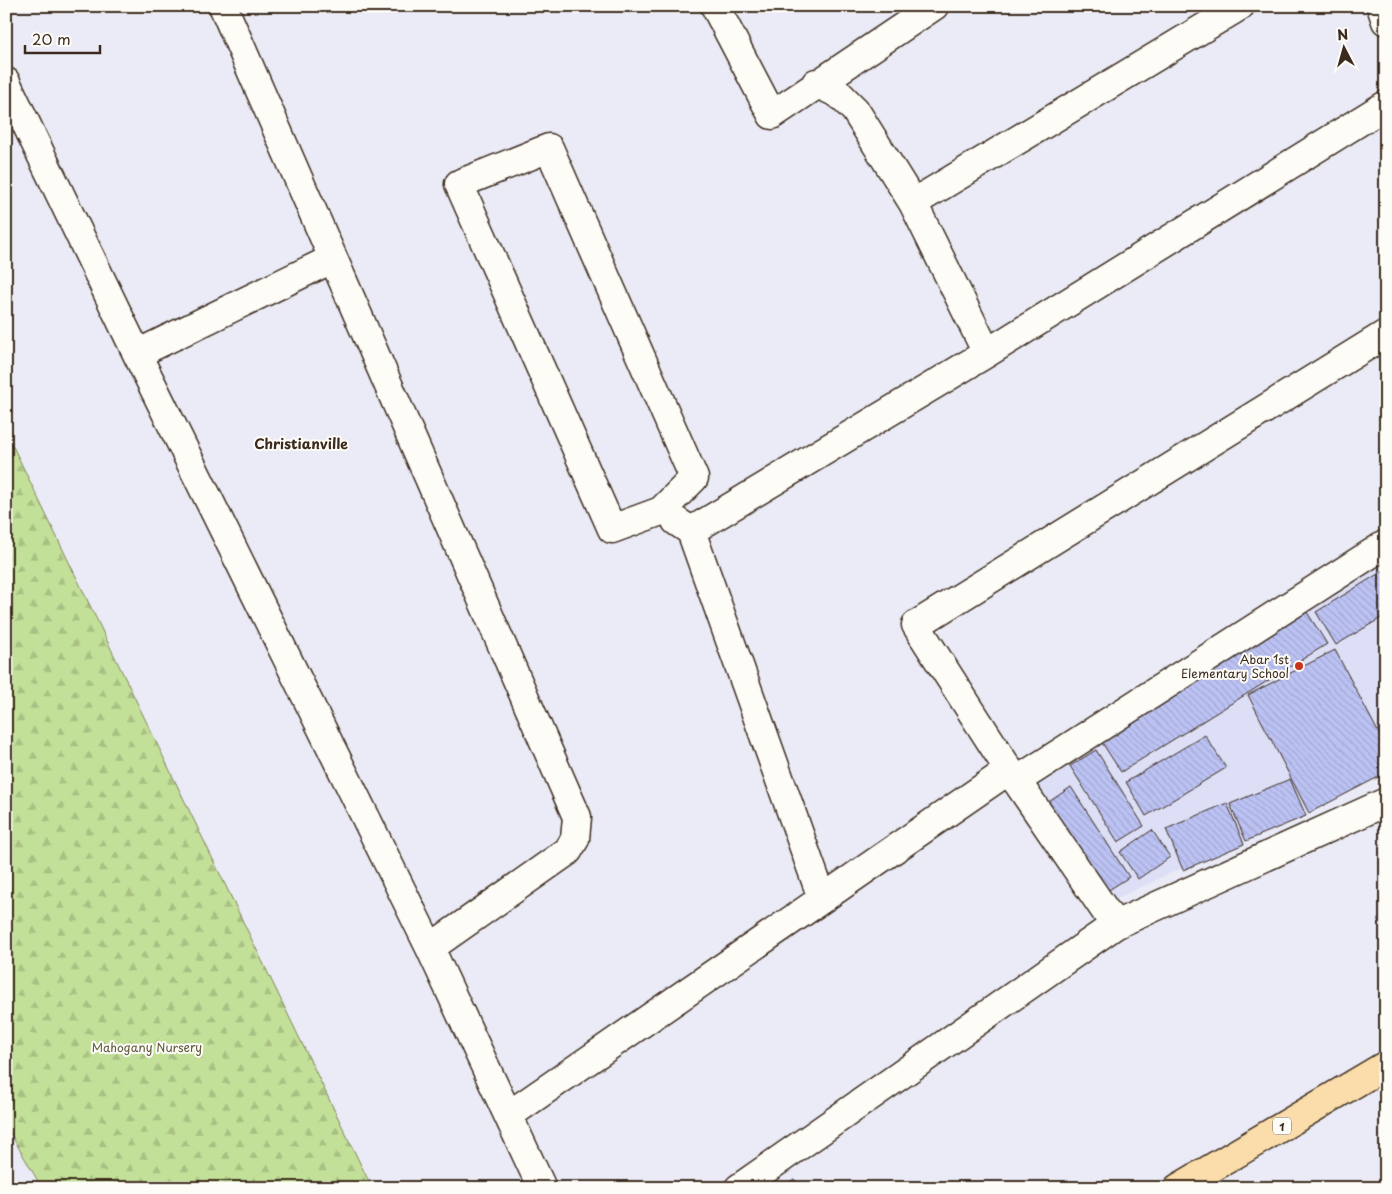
<svg xmlns="http://www.w3.org/2000/svg" width="1392" height="1194" viewBox="0 0 1392 1194" font-family="'Playpen Sans',sans-serif">
  <style>
    .built { fill: #dcdff5 }
    .forest { fill: url(#forest-firs); stroke: #7f855b }
    .building { fill: url(#building-back-hatch); stroke: #3b2a1e }
    .lines { fill: none; stroke-linecap: round; stroke-linejoin: round }
    .minor-casing { stroke: #3b2a1e; stroke-width: 31 }
    .highway-casing { stroke: #3b2a1e; stroke-width: 31 }
    .minor { stroke: #fdfcf7; stroke-width: 28 }
    .highway { stroke: #faddab; stroke-width: 28 }
    .poi-dot { fill: #c8321e; stroke: #fdfcf7; stroke-width: 2 }
    .labels { text-anchor: middle; dominant-baseline: central; stroke-width: 4; stroke-linejoin: round; paint-order: stroke }
    .shield { fill: #fdfcf7; stroke: #75695f; stroke-width: 1 }
    .shield-label { font-size: 11px; font-weight: bold; fill: #3b2a1e }
    .poi-label { font-size: 12px; fill: #3b2a1e; stroke: #fdfcf7; text-anchor: end }
    .park-label { font-size: 12px; fill: #5d583c; stroke: #fdfcf7 }
    .neighbourhood-label { font-size: 14px; font-weight: bold; fill: #3b2a1e; stroke: #fdfcf7 }
  </style>
  <defs>
    <pattern id="forest-firs" width="22" height="20" patternUnits="userSpaceOnUse" patternTransform="scale(1.25)"><rect width="22" height="20" fill="#c3e098"/><path d="M5 1l3.5 6h-7zM16 11l3.5 6h-7z" fill="#a8c083"/></pattern>
    <pattern id="building-back-hatch" width="6" height="6" patternUnits="userSpaceOnUse" patternTransform="scale(1.25)"><rect width="6" height="6" fill="#bcc3f4"/><path d="M-1 5l2 2M0 0l6 6M5-1l2 2" fill="none" stroke="#a2a8d1"/></pattern>
  </defs>
  <rect width="100%" height="100%" fill="#eaebf6"/>
  <filter id="ink" filterUnits="userSpaceOnUse"><feTurbulence type="fractalNoise" baseFrequency=".02" numOctaves="2"/><feDisplacementMap in="SourceGraphic" scale="10" xChannelSelector="R" yChannelSelector="G"/><feConvolveMatrix kernelMatrix="1 2 1 2 8 2 1 2 1" color-interpolation-filters="sRGB"/></filter>
  <g filter="url(#ink)">
    <path class="built" d="M 1386,557 L 1386,774 L 1106,903 L 1026,781 Z"/>
    <path class="forest" d="M 6,432 L 372,1188 L 42,1188 L 6,1126 Z"/>
    <path class="building" d="M 1386,569 L 1386,615 L 1336,645 L 1316,612 Z
      M 1305,609 L 1327,644 L 1121,772 L 1099,738 Z
      M 1335,650 L 1386,747 L 1386,773 L 1309,813 L 1248,695 Z
      M 1205,735 L 1226,768 L 1146,816 L 1126,782 Z
      M 1096,750 L 1144,826 L 1118,842 L 1070,766 Z
      M 1290,779 L 1306,816 L 1246,841 L 1230,804 Z
      M 1071,787 L 1129,877 L 1098,897 L 1041,807 Z
      M 1227,803 L 1244,844 L 1183,870 L 1166,829 Z
      M 1152,830 L 1170,857 L 1138,879 L 1120,852 Z
      M 794,1179 L 800,1188 L 781,1188 Z"/>
    <g class="lines">
      <g class="minor-casing">
        <path id="minor" d="M 223,6 L 577,817 L 575,839 L 568,851 L 430,948
          M 715,6 L 772,115 L 934,6
          M 1381,6 L 1386,21
          M 6,82 L 137,354 L 430,948 L 542,1188
          M 816,83 L 839,94 L 855,110 L 913,203 L 987,353
          M 549,148 L 694,478 L 661,511 L 612,529 L 459,184 Z
          M 913,203 L 1240,6
          M 137,354 L 332,259
          M 676,521 L 691,531 L 822,898
          M 691,531 L 987,353 L 1386,105
          M 1016,781 L 1386,544
          M 1115,925 L 1009,770 L 916,625 L 1386,334
          M 509,1115 L 1009,770
          M 739,1188 L 1115,925 L 1386,802"/>
      </g>
      <g class="highway-casing">
        <path id="highway" d="M 1178,1188 L 1386,1065"/>
      </g>
      <use href="#minor" class="minor"/>
      <use href="#highway" class="highway"/>
    </g>
  </g>
  <circle class="poi-dot" cx="1299" cy="666" r="5"/>
  <g class="labels">
    <rect class="shield" x="1273" y="1117.5" width="18" height="17" rx="4"/>
    <g class="shield-label">
      <text x="1282" y="1126">1</text>
    </g>
    <g class="poi-label">
      <text x="1289" y="659">Abar 1st<tspan x="1289" dy="14">Elementary School</tspan></text>
    </g>
    <g class="park-label">
      <text x="147" y="1047">Mahogany Nursery</text>
    </g>
    <g class="neighbourhood-label">
      <text x="301" y="443">Christianville</text>
    </g>
  </g>
  <rect width="1392" height="1194" fill="none" stroke="#fdfcf7" stroke-width="25"/>
  <rect x="12" y="12" width="1367" height="1169" fill="none" stroke="#3b2a1e" stroke-width="2" filter="url(#ink)"/>
  <g transform="translate(1344 48) rotate(354)" stroke="#fdfcf7" stroke-width="4" paint-order="stroke">
  <path d="M0-4L9 19L0 12L-9 19Z" fill="#3b2a1e"/>
  <text y="-8" font-size="14" font-weight="bold" text-anchor="middle" fill="#3b2a1e">N</text>
  </g>
  <path d="M25 45v8h75v-8" fill="none" stroke="#3b2a1e" stroke-width="2.5"/>
  <text x="32" y="45" font-size="15" fill="#3b2a1e" stroke="#fdfcf7" stroke-width="4" paint-order="stroke">20 m</text>
</svg>
